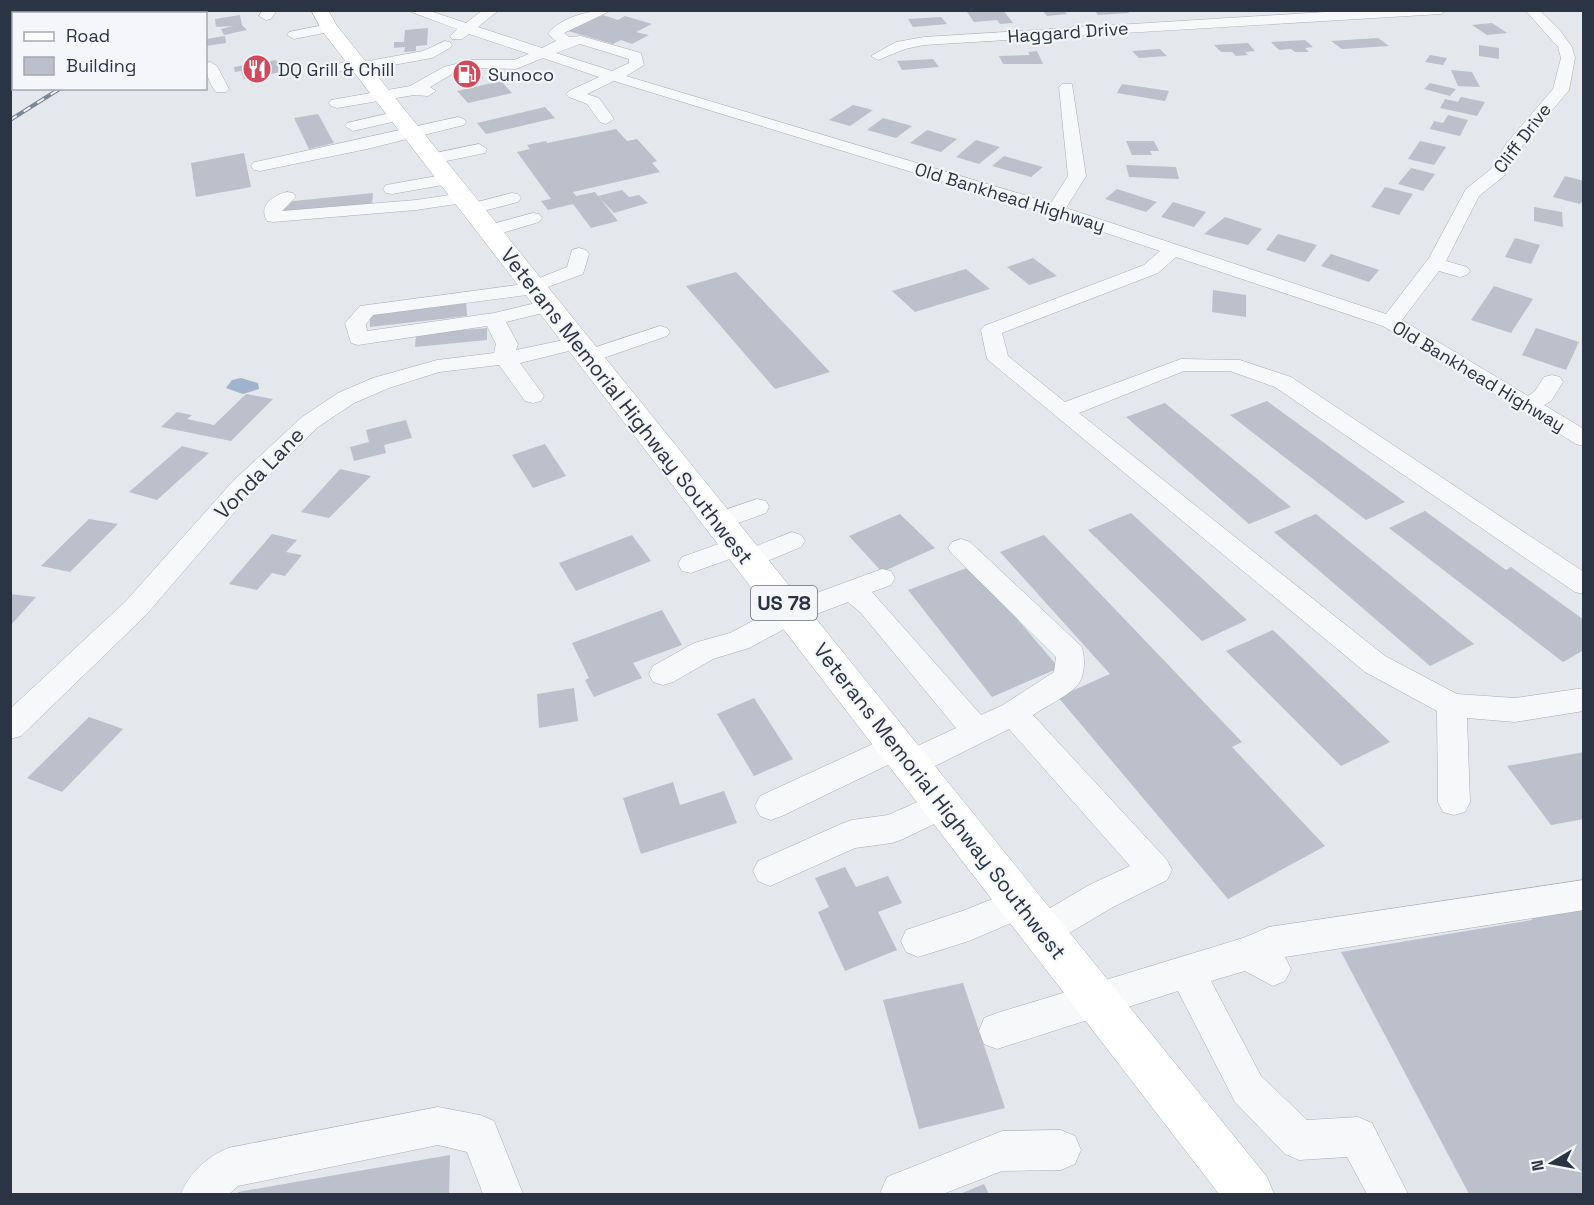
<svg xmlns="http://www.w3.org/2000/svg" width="1594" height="1205" viewBox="0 0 1594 1205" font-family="'Space Grotesk',sans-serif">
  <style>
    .water { fill: #9fb4cc }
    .building { fill: #bbc0ca }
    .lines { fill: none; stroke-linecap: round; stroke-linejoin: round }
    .minor-casing { stroke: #a9aeb7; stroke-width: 1 }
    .major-casing { stroke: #a3abb8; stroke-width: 1 }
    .minor { fill: #f7f8fa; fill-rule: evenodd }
    .major { fill: #fff; fill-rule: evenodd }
    .rail-casing { stroke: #7d8696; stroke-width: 4 }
    .rail { stroke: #f4f6f9; stroke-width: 2; stroke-dasharray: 8; stroke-linecap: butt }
    .labels { text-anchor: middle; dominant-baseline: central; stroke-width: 4.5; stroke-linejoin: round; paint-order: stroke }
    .far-street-label { font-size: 18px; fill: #2b3445; stroke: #f4f6f9 }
    .far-poi-label { font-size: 18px; fill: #2b3445; stroke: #f4f6f9; text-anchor: start }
    .shield { fill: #f4f6f9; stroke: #676e7b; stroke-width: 1.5 }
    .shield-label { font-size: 20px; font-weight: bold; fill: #2b3445 }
    .street-label { font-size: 21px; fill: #2b3445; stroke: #f4f6f9 }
  </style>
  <rect width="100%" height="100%" fill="#e4e7ec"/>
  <path class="water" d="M 241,378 L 258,383 L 259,389 L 243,394 L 226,388 L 232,380 Z"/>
  <path class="building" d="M 1003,10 L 1013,23 L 1000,24 L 997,20 L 974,22 L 967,12 Z
    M 1042,10 L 1064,10 L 1067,14 L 1047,16 Z
    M 1094,10 L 1127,10 L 1129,13 L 1098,15 Z
    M 240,15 L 242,25 L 247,30 L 224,35 L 221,29 L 233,26 L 216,27 L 215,19 Z
    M 603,15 L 618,20 L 625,16 L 652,24 L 636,32 L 649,35 L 632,44 L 621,40 L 613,44 L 568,31 Z
    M 941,17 L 947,24 L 913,27 L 908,19 Z
    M 1492,23 L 1507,33 L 1487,35 L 1472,25 Z
    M 428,28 L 427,45 L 416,46 L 416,51 L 404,52 L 405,47 L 394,48 L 394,42 L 404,42 L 405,30 Z
    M 225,36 L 226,43 L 206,46 L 206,39 Z
    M 1378,38 L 1389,46 L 1342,49 L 1331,41 Z
    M 1305,40 L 1313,47 L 1305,48 L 1309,52 L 1295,52 L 1291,49 L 1279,50 L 1271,42 Z
    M 1248,43 L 1255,51 L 1245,52 L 1248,55 L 1236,56 L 1232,52 L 1221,52 L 1214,45 Z
    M 1479,45 L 1499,48 L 1499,59 L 1479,56 Z
    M 1160,49 L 1167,56 L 1139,58 L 1132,51 Z
    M 1037,51 L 1043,64 L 1003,64 L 999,56 L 1030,55 L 1028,52 Z
    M 1430,55 L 1447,58 L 1443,65 L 1425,62 Z
    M 933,59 L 939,67 L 902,70 L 897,61 Z
    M 276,60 L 282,72 L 244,79 L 241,71 L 235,72 L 234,67 Z
    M 472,66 L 483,78 L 462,82 L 452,70 Z
    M 1451,70 L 1472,72 L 1480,87 L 1458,86 Z
    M 501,81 L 512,93 L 468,103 L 457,91 Z
    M 1430,83 L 1456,89 L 1450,96 L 1424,89 Z
    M 1122,84 L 1169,91 L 1165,101 L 1117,93 Z
    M 1461,97 L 1485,102 L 1477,116 L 1440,108 L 1445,99 L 1458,102 Z
    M 853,105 L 873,110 L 850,126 L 829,120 Z
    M 545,107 L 555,118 L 486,134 L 477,123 Z
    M 318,114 L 334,143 L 309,149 L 294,118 Z
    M 1448,115 L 1468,120 L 1460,136 L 1430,129 L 1434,121 L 1443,123 Z
    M 883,118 L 912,126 L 896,138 L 867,130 Z
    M 616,129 L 627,141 L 637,139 L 657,161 L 652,163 L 660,172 L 573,192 L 576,196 L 595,192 L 618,221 L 591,228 L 573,204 L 548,210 L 541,201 L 551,199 L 517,152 L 530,149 L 527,145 L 546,141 L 547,143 Z
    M 927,130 L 957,139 L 941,152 L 910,143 Z
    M 976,140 L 1000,147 L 979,164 L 956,157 Z
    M 1126,141 L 1154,141 L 1159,151 L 1150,151 L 1152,155 L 1132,155 Z
    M 1420,141 L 1446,147 L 1434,165 L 1408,159 Z
    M 244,153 L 251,187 L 196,197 L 191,163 Z
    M 1004,156 L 1043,167 L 1031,177 L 992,166 Z
    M 1126,165 L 1176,167 L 1179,179 L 1129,177 Z
    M 1411,168 L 1435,174 L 1423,191 L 1398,184 Z
    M 1565,176 L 1584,181 L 1584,199 L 1580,204 L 1553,197 Z
    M 1385,187 L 1413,194 L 1399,215 L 1371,207 Z
    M 1117,189 L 1157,202 L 1146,212 L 1105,199 Z
    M 622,190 L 629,197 L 639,195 L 648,203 L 614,213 L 598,196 Z
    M 373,193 L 372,205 L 281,214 L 284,202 Z
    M 1173,202 L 1206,212 L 1194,227 L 1161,217 Z
    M 1534,207 L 1562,212 L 1563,227 L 1534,221 Z
    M 1225,217 L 1262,229 L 1248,245 L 1204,234 Z
    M 1278,234 L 1317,245 L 1305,262 L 1266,250 Z
    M 1515,238 L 1540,245 L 1531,264 L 1505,257 Z
    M 1331,254 L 1379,270 L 1369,282 L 1321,266 Z
    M 1033,258 L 1057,276 L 1029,285 L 1007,267 Z
    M 966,269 L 990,289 L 915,312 L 892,291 Z
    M 736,272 L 830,372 L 775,389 L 686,286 Z
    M 1494,286 L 1533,299 L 1511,333 L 1471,320 Z
    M 1213,290 L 1246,295 L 1246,317 L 1212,312 Z
    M 466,301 L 467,316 L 370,327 L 370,313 Z
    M 487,328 L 487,340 L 415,347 L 416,334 Z
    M 1536,328 L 1579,342 L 1566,370 L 1522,355 Z
    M 246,394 L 273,399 L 231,441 L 161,427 L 177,412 L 192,415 L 187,419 L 214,425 Z
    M 1267,401 L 1405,502 L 1366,520 L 1230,415 Z
    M 1165,403 L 1291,507 L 1249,524 L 1126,417 Z
    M 406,420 L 412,438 L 384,445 L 386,453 L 354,461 L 350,447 L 369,442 L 366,430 Z
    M 545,444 L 566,476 L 533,488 L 512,455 Z
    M 182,446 L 209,453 L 157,500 L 129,492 Z
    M 340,469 L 371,476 L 329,518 L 301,512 Z
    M 1425,511 L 1506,570 L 1511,567 L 1584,620 L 1584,650 L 1563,662 L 1389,528 Z
    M 1131,513 L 1247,620 L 1202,641 L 1088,530 Z
    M 900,514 L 935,548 L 882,572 L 849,536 Z
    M 1316,514 L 1474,644 L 1430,666 L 1274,532 Z
    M 89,519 L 118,524 L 70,572 L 41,566 Z
    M 272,534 L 297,540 L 286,552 L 302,555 L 285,576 L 272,573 L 257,590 L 229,584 Z
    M 632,535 L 651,561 L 576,591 L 559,563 Z
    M 1044,535 L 1242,742 L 1232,747 L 1325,846 L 1228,899 L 1058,697 L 1110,674 L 1000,552 Z
    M 972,566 L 1059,668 L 992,697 L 908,590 Z
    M 10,594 L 36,597 L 10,626 Z
    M 662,610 L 682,645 L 633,663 L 642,678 L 594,697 L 585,680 L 589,678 L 572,643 Z
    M 1273,630 L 1390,742 L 1341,766 L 1226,651 Z
    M 574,688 L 578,721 L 539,728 L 537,694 Z
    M 754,698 L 793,759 L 754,776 L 717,714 Z
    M 89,717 L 123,729 L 62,792 L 27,778 Z
    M 1584,752 L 1584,819 L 1551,825 L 1507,766 Z
    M 673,782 L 680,805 L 724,791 L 737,823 L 641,854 L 623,798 Z
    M 845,867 L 856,887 L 888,876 L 902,903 L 878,912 L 897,950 L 845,971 L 818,912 L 829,907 L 815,878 Z
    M 1584,905 L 1584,1194 L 1469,1194 L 1341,952 L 1532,920 L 1531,914 Z
    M 963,983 L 1005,1108 L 919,1129 L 883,1000 Z
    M 450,1155 L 449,1194 L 238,1194 L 238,1192 Z
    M 984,1184 L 989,1194 L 960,1194 Z"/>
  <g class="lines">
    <g class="minor-casing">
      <path id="minor" d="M 89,10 L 103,10 L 101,14 L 86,14 Z
        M 263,10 L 277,10 L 271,19 L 266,20 L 259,16 Z
        M 406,10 L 427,10 L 466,23 L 483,10 L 499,10 L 478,27 L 542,48 L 556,41 L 548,34 C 562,16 591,10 612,10 L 564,33 L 569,37 L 581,36 L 641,53 L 644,65 L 626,76 L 1051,203 L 1068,176 L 1059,87 L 1062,84 L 1072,84 L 1086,176 L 1066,208 L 1386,314 L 1429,258 L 1466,189 L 1491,169 L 1506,144 L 1553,89 L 1561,58 L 1558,47 L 1525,10 L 1539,10 L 1559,29 L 1572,47 L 1575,58 L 1569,90 L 1519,150 L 1504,176 L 1479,196 L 1446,261 L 1467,267 L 1470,271 L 1467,275 L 1460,277 L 1439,271 L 1402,320 L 1528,396 L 1535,391 L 1544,377 L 1552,375 L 1560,377 L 1563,382 L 1551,401 L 1544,405 L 1584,429 L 1584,446 L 1576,444 L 1383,326 L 1176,257 L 1158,273 L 1002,333 L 1008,356 L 1065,402 L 1181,359 L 1240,360 L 1291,377 L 1584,572 L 1584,594 L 1575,592 L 1275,387 L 1230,371 L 1184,371 L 1079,413 L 1385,656 L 1457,694 L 1515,698 L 1584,688 L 1584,711 L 1515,722 L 1467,718 L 1470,802 L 1465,812 L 1454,815 L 1443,812 L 1438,802 L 1437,711 L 1365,672 L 987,359 L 981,330 L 984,326 L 1144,265 L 1160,251 L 1049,214 L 614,81 L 587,94 L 599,98 L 614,119 L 606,124 L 600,122 L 587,104 L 569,97 L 566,94 L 569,91 L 599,77 L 543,58 L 516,69 L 472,68 L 454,73 L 430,87 L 436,91 L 428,96 L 414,95 L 337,108 L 331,106 L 329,103 L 331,100 L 410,86 L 444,67 L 472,60 L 514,60 L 529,54 L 469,34 L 462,39 L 452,39 L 450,36 L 457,29 ZM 580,44 L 629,59 L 629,63 L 612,71 L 556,53 Z
        M 1357,10 L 1447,10 L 1441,14 L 924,45 L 905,49 L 878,60 L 871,56 L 896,42 L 924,37 Z
        M 10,22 L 14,22 L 14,30 L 10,30 Z
        M 329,24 L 334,25 L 336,28 L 334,31 L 294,39 L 287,35 L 289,32 Z
        M 445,41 L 450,42 L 452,45 L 450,48 L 432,58 L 360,71 L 354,69 L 326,74 L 319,70 L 321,67 L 357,60 L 363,62 L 423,51 Z
        M 10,59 L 14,59 L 14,69 L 10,69 Z
        M 210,62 L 217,66 L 229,89 L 226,92 L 216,92 C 209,83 206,74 206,63 Z
        M 399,111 L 405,113 L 407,116 L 405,119 L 353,131 L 345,126 L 347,123 Z
        M 458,117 L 464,119 L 466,122 L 464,125 L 367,149 L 260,171 L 254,170 L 251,166 L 254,162 L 260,161 Z
        M 479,144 L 487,149 L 485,153 L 432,164 L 426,163 L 424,159 L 426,155 Z
        M 448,174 L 454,175 L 457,179 L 454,183 L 392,194 L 386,193 L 383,189 L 386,185 L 392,184 Z
        M 287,192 L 293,193 L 296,197 L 282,211 L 416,200 L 463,193 L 469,194 L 472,198 L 469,202 L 463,203 L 416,210 L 273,222 L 267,221 C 258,206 273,195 287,192 Z
        M 512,193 L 518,194 L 521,198 L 518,202 L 472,214 L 466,213 L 463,209 L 466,205 Z
        M 533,213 L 539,214 L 542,218 L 539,222 L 489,237 L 482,235 L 480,231 L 482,227 Z
        M 579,248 L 586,250 L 589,254 L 583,274 L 545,288 L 542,293 L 373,315 L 366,324 L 367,331 L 494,313 L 548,300 L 555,302 L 558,306 L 555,310 L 506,322 L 518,344 L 516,350 L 578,337 L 585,339 L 589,343 L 585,347 L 520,363 L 544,396 L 541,401 L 533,403 L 525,401 L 499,365 L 439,372 L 389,388 L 354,403 L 318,427 L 251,493 L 146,615 L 21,736 L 10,739 L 10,709 L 126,601 L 233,481 L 302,417 L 338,393 L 373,378 L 437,360 L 494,353 L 496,344 L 487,326 L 358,345 L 351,343 L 345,323 L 360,306 L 524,284 L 567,267 L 572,250 Z
        M 660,326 L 667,328 L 670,332 L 667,336 L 589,363 L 581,362 L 578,357 L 581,352 Z
        M 757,499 L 766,501 L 769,507 L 766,513 L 719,530 L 710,527 L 706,521 L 710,515 Z
        M 792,532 L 801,535 L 805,541 L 801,547 L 758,565 L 749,568 L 740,565 L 736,559 L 738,556 L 691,573 L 682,571 L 678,564 L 682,557 L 738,537 L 747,540 L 751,546 L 749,549 Z
        M 961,539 L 970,542 L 1081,646 C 1086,656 1085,677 1077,686 C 1065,698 1046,706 1033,715 L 1167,860 L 1172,870 L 1167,880 L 1113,907 L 1054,942 L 1042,947 L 1030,942 L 1025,931 L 1030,920 L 1089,885 L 1130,866 L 1009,729 L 921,773 L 910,777 L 899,773 L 895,764 L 896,761 L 782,816 L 771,820 L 760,816 L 755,806 L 760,796 L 886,738 L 897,735 L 908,738 L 911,749 L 956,728 L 861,613 L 848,602 L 801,620 L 749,648 L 713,659 L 673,682 L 663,685 L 653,682 L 649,674 L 653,666 L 694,643 L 730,633 L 781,606 L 882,569 L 891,571 L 895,578 L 891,585 L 872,592 L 981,715 L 1003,705 L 1054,672 L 1056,657 L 952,554 L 948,548 L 952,542 Z
        M 942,791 L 953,795 L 958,805 L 953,815 L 903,839 L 892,843 L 855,848 L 770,886 L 758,881 L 753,871 L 758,861 L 841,824 L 852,820 L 888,815 Z
        M 1584,880 L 1584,910 L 1285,957 L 1291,969 L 1285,981 L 1273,986 L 1245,971 L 1211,981 L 1261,1076 L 1307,1120 L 1358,1117 L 1372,1123 L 1408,1194 L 1367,1194 L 1347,1157 L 1299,1160 L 1285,1154 L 1235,1102 L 1178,991 L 997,1049 L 984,1044 L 979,1031 L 984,1018 L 997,1013 L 1243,938 L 1269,927 Z
        M 1020,888 L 1032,892 L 1037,903 L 1032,914 L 969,941 L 918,957 L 906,952 L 901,941 L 906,930 L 965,910 Z
        M 438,1107 L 480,1115 L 494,1121 L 523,1194 L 483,1194 L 467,1152 L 438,1145 L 238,1186 L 229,1194 L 181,1194 C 189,1173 207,1157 228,1148 Z
        M 1061,1130 L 1075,1136 L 1081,1150 L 1075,1164 L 1061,1170 L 1002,1171 L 943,1194 L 882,1194 L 881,1191 L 887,1177 L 1002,1131 Z"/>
    </g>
    <g class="major-casing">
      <path id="major" d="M 311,10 L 328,10 L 337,26 L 1267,1177 L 1274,1194 L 1219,1194 L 323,32 Z"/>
    </g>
    <use href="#minor" class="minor"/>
    <use href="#major" class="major"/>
    <g class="rail-casing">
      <path id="rail" d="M 161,14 L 164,10
        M 10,120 L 61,88"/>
    </g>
    <use href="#rail" class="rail"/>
  </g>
  <defs>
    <g id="restaurant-disc" transform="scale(1.5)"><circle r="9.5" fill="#d1495b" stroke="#f4f6f9"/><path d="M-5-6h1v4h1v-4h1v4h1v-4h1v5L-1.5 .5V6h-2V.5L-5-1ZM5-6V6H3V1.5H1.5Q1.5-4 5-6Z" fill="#fff"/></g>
    <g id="fuel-disc" transform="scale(1.5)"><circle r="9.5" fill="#d1495b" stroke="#f4f6f9"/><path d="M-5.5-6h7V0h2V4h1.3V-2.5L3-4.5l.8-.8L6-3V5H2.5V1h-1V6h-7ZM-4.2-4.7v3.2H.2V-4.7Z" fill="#fff"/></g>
  </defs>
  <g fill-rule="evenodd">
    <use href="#restaurant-disc" x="257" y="69"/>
    <use href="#fuel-disc" x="467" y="74"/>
  </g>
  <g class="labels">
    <g class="far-street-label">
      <text transform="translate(1068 32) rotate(-4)">Haggard Drive</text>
      <text transform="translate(1522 138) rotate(-53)">Cliff Drive</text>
      <text transform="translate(1010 197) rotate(17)">Old Bankhead Highway</text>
      <text transform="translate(1479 376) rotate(31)">Old Bankhead Highway</text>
    </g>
    <g class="far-poi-label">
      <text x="278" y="69">DQ Grill &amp; Chill</text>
      <text x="488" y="74">Sunoco</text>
    </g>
    <rect class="shield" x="751" y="586" width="66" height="34" rx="4.5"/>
    <g class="shield-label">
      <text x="784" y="603">US 78</text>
    </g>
    <g class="street-label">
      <text transform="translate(627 406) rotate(52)">Veterans Memorial Highway Southwest</text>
      <text transform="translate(259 473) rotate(-46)">Vonda Lane</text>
      <text transform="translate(940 801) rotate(52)">Veterans Memorial Highway Southwest</text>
    </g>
  </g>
  <rect width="1594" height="1205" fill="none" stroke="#2b3445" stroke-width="24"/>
  <rect x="12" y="12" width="195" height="78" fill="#f4f6f9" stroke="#a4a8b1" stroke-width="1.5"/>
  <rect x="24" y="32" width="30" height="9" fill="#ffffff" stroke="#a4a8b1" stroke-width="1.5"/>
  <text x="66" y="42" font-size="18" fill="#2b3445">Road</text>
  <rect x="24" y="57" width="30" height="18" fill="#bbc0ca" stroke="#a4a8b1" stroke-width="1.5"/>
  <text x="66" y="72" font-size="18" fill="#2b3445">Building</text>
  <g transform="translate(1552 1163) rotate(260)" stroke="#f4f6f9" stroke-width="4.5" paint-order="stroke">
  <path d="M0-4.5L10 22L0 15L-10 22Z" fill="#2b3445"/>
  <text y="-9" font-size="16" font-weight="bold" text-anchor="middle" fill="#2b3445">N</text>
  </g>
</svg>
